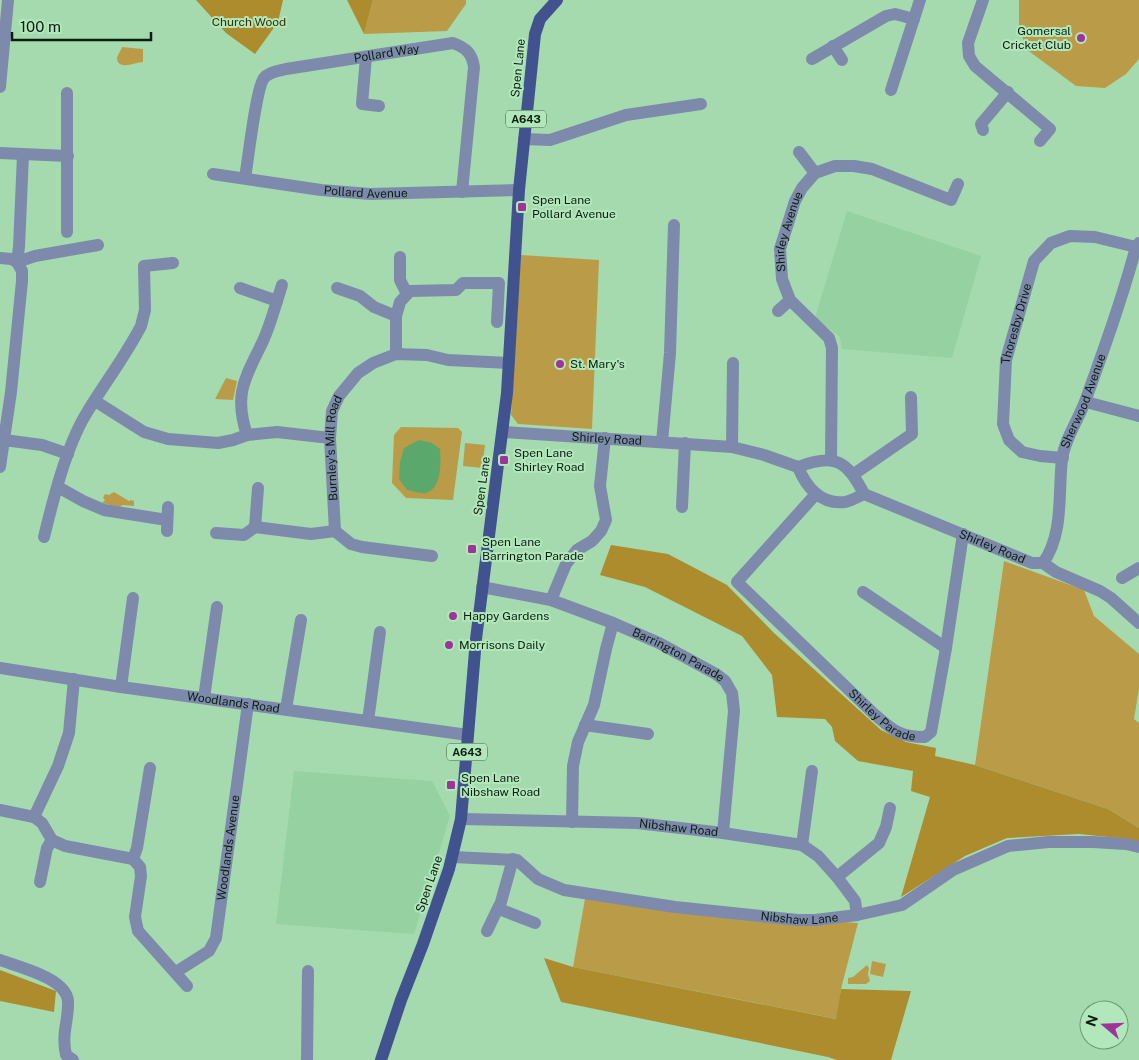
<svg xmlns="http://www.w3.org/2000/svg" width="1139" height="1060" viewBox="0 0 1139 1060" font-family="'Public Sans',sans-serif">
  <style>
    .built { fill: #96d1a1 }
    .green { fill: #ba9c48 }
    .forest { fill: #ac8c2d }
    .water { fill: #5ba86d }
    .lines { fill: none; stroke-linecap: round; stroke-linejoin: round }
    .minor { stroke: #7e8aac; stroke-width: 12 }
    .major { stroke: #41538e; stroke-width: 12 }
    .poi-dot { fill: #9d3598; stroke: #b2e7bb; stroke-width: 2 }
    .labels { text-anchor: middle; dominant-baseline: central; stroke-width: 4; stroke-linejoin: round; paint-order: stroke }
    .shield { fill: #b2e7bb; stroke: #3d5b43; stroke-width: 1 }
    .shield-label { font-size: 11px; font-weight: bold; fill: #0b1f10 }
    .park-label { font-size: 12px; fill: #3b2e04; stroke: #b2e7bb }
    .poi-label { font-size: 12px; fill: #0b1f10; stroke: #b2e7bb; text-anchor: start }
    .street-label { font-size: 12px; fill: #0b1f10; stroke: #b2e7bb }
  </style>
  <rect width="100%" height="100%" fill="#a5daaf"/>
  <path class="built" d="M 847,211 L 981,256 L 952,358 L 842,349 L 840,337 L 815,318 Z
    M 294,771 L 432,781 L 450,816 L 414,934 L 276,924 Z"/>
  <path class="green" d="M 373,0 L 466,0 L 466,4 L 447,31 L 364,34 Z
    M 1019,0 L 1139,0 L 1139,59 L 1126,74 L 1105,88 L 1076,86 L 1026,49 L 1019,26 Z
    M 122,47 L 143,49 L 143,62 C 136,62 119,71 117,59 C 117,55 121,51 122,47 Z
    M 521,255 L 599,260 L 592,429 L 518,424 L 511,415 Z
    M 226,378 L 237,381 L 233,400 L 215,399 Z
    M 401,427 L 458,428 L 462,432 L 453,500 L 406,498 L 392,483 L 394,435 Z
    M 465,443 L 485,445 L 482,468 L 463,466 Z
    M 114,492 L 129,501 L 131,500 L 134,501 L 134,506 L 123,505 L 119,507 L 102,503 L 105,500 L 103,498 L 105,494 L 109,495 Z
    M 1004,561 L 1084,590 L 1094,616 L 1139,654 L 1139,689 L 1134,719 L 1139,723 L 1139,828 L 1108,809 L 975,765 Z
    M 586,893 L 815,920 L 858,923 L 841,989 L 837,1019 L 573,967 Z
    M 872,961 L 886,964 L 883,977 L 870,974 Z
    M 867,965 L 869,968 L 868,974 L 870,981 L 866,984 L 848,984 L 848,978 L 853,977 Z"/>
  <path class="forest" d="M 196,0 L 283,0 L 278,22 L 255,54 L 226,33 Z
    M 347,0 L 373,0 L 364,34 Z
    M 611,545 L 668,554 L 727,585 L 774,633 L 881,730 L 906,742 L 936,748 L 935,756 L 975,765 L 1108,809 L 1139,828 L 1139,842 L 1128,839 L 1079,834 L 1007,838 L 965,856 L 901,897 L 930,797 L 911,791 L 913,771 L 858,761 L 835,741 L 832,727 L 825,719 L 777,717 L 772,675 L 742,636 L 645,587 L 600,575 Z
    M 544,958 L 573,967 L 836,1019 L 841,989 L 911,991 L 891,1060 L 837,1060 L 828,1057 L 561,1002 Z
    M 0,970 L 56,991 L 54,1012 L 0,1001 Z"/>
  <path class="water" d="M 419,440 L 432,443 L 440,449 C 441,462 442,488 426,493 C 421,494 413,491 407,490 L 399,479 L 400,462 L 404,448 Z"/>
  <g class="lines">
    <g class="minor">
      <path d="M 983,0 L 968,43 L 969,56 L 975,66 L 1050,129 L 1040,141"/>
      <path d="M 833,46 L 842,60"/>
      <path d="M 366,57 L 362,104 L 379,106"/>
      <path d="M 812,59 L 886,16 L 895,14 L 914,19"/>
      <path d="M 0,87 L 8,0"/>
      <path d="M 891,90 L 920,0"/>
      <path d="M 983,130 L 981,124 L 1008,92"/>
      <path d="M 524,139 L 550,140 L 626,115 L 701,104"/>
      <path d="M 799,152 L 815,173"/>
      <path d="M 0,153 L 68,156"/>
      <path id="s1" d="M 213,174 L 321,190 L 370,194 L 519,190"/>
      <path id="s2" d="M 245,178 C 248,161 256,88 264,78 C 269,72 279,71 286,69 L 453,43 C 466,48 472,53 474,67 L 462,192"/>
      <path d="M 67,232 L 67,93"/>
      <path d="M 400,257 L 400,280 L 407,294"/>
      <path d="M 0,258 L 11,259 L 17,262"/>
      <path d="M 17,262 L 19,247 L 23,155"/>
      <path d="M 17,262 L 35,256 L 98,245"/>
      <path d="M 240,288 L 277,301 C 273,314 269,328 263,341 C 246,377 233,393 247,435"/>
      <path d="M 337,288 L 360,296 L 374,307 L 396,316 L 396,354"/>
      <path d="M 277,301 L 282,285"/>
      <path d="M 778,311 L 790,300"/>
      <path d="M 396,316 L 400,302 L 410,291 L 456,290 L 463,283 L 499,283 L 497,322"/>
      <path d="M 95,401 L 144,432 L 168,439 L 218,443 L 233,440 L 247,435 L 277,432 L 330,438"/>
      <path d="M 1086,402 L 1139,416"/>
      <path id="s3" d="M 503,432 L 732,447 L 764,455 L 798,467 C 834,453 847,460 864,494 L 1032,563 L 1043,563 L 1056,572 L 1100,591 L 1111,598 L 1139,623"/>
      <path d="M 4,440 L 42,445 L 68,454"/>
      <path d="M 662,442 L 670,353 L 674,225"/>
      <path d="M 732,447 L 733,363"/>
      <path id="s4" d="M 1063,458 L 1040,456 L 1022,452 L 1009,440 L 1003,424 L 1006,360 L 1034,261 L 1051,243 L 1070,236 L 1095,237 L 1136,247"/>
      <path id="s5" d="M 831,460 L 832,348 L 829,338 L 790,300 L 782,279 L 780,249 L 795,201 L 802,188 L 815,173 L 835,166 L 854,166 L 872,169 L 951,200 L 958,184"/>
      <path d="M 0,467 L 11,392 L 22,281 L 22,271 L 17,262"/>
      <path d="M 798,467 C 806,487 821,505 845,502 C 851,501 858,497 864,494"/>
      <path d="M 854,474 L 912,434 L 911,397"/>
      <path d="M 58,487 L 83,501 L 104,510 L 167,520"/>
      <path id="s6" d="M 815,495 L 737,582 L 873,713 C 893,730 898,737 925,737 L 931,732 L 946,648 L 963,534"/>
      <path d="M 682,507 L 685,443"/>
      <path d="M 255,527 L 258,488"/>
      <path d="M 167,531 L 168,507"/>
      <path d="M 216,533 L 244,535 L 255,527 L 311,534 L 335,531"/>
      <path d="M 44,537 C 53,500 66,447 86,414 C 104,384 125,357 141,326 L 145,310 L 144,266 L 173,263"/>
      <path id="s7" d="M 432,556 L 362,547 L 351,544 L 335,531 L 330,438 L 332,411 L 339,396 L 358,373 L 373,363 L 396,354 L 427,355 L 448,360 L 509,363"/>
      <path id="s8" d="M 1043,563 C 1064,534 1058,493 1062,459 C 1065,438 1079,419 1086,399 C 1104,349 1122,299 1136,247 L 1139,243"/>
      <path d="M 1122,578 L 1139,568"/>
      <path id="s9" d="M 482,587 L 551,600 L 613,623 L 659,643 L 716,674 L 725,681 L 732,693 L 734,711 L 723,833"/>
      <path d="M 863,592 L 946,648"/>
      <path d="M 551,600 L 566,564 L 577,550 L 592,541 L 601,531 L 606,520 L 600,486 L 605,438"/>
      <path id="s10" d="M 0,668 L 121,687 L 468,735"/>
      <path d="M 121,687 L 133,598"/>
      <path d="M 204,698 L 217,607"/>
      <path d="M 286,709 L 301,620"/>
      <path d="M 368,721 L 380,632"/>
      <path d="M 585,725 L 648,734"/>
      <path d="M 0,810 L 34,817 L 42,823 L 52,840 L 65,846 L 133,859 L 140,867 L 141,876 L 135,917 L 138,931 L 187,986"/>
      <path d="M 34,817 L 58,766 L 69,733 L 74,679"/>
      <path id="s11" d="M 461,819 L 637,823 L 723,833 L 802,845 L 818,856 L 837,877 L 855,901 L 857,915"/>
      <path d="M 572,822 L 573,766 L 578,742 L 594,705 L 606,649 L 613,623"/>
      <path d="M 802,845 L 812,771"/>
      <path id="s12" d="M 453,857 L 517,860 L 538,879 L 564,890 L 675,907 L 798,920 L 815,920 L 857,915 L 902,905 L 953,870 L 1008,846 L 1049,842 L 1093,842 L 1126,844 L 1139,847"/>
      <path d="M 133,859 L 137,848 L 150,768"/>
      <path d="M 513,859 L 499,909 L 535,923"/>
      <path d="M 837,877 L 879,843 L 886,827 L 890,808"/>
      <path d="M 40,882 L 47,848 L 52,840"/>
      <path d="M 487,931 L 499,906"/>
      <path d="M 0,960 C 19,967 66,978 68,1001 C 69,1020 61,1033 66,1055 L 73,1060"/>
      <path id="s13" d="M 176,972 L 209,951 L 216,938 L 248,704"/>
      <path d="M 307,1060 L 308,971"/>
    </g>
    <path class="major" d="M 381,1060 L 401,1000 L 423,944 L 449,869 L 461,819 L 476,639 L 507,393 L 519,190 L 535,34 L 540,19 L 557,0"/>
  </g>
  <g class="poi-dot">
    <circle cx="1081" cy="38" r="5"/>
    <rect x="517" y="202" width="10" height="10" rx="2.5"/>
    <circle cx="560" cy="364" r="5"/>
    <rect x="499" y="455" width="10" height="10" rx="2.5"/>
    <rect x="467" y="544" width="10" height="10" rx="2.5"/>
    <circle cx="453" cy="616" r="5"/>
    <circle cx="449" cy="645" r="5"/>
    <rect x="446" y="780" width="10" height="10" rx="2.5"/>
  </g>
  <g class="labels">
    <g class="shield">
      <rect x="506" y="110.5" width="40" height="17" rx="4"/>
      <rect x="447" y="743.5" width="40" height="17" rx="4"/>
    </g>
    <g class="shield-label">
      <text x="526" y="119">A643</text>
      <text x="467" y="752">A643</text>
    </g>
    <g class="park-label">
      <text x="249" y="22">Church Wood</text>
    </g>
    <g class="poi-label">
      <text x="1071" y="31" text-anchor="end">Gomersal<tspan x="1071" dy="14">Cricket Club</tspan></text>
      <text x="532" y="200">Spen Lane<tspan x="532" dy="14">Pollard Avenue</tspan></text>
      <text x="570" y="364">St. Mary's</text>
      <text x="514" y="453">Spen Lane<tspan x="514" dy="14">Shirley Road</tspan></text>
      <text x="482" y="542">Spen Lane<tspan x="482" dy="14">Barrington Parade</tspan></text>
      <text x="463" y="616">Happy Gardens</text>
      <text x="459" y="645">Morrisons Daily</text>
      <text x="461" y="778">Spen Lane<tspan x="461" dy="14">Nibshaw Road</tspan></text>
    </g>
    <g class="street-label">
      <text stroke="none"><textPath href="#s2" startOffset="228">Pollard Way</textPath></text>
      <text transform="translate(518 68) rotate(-84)">Spen Lane</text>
      <text stroke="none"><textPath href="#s1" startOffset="154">Pollard Avenue</textPath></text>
      <text stroke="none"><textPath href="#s5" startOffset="248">Shirley Avenue</textPath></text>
      <text stroke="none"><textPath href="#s4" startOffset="178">Thoresby Drive</textPath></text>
      <text stroke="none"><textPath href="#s8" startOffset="169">Sherwood Avenue</textPath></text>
      <text stroke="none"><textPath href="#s3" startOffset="104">Shirley Road</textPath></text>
      <text stroke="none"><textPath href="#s7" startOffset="186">Burnley's Mill Road</textPath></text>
      <text transform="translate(482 486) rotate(-82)">Spen Lane</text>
      <text stroke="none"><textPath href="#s3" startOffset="520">Shirley Road</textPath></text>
      <text stroke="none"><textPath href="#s9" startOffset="209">Barrington Parade</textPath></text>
      <text stroke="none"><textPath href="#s10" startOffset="236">Woodlands Road</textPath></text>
      <text stroke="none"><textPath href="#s6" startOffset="315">Shirley Parade</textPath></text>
      <text stroke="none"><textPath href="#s11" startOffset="218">Nibshaw Road</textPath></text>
      <text stroke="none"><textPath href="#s13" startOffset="145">Woodlands Avenue</textPath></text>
      <text transform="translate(429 884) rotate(-71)">Spen Lane</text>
      <text stroke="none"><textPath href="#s12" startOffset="358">Nibshaw Lane</textPath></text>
    </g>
  </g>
  <g transform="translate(1104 1025) rotate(289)"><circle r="24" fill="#b2e7bb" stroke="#6f9777"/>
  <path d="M0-4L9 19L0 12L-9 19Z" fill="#9d3598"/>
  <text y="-8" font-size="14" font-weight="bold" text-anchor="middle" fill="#0b1f10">N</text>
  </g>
  <path d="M12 32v8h139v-8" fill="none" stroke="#0b1f10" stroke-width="2.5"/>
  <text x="20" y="32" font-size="15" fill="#0b1f10" stroke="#b2e7bb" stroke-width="4" paint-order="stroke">100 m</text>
</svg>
